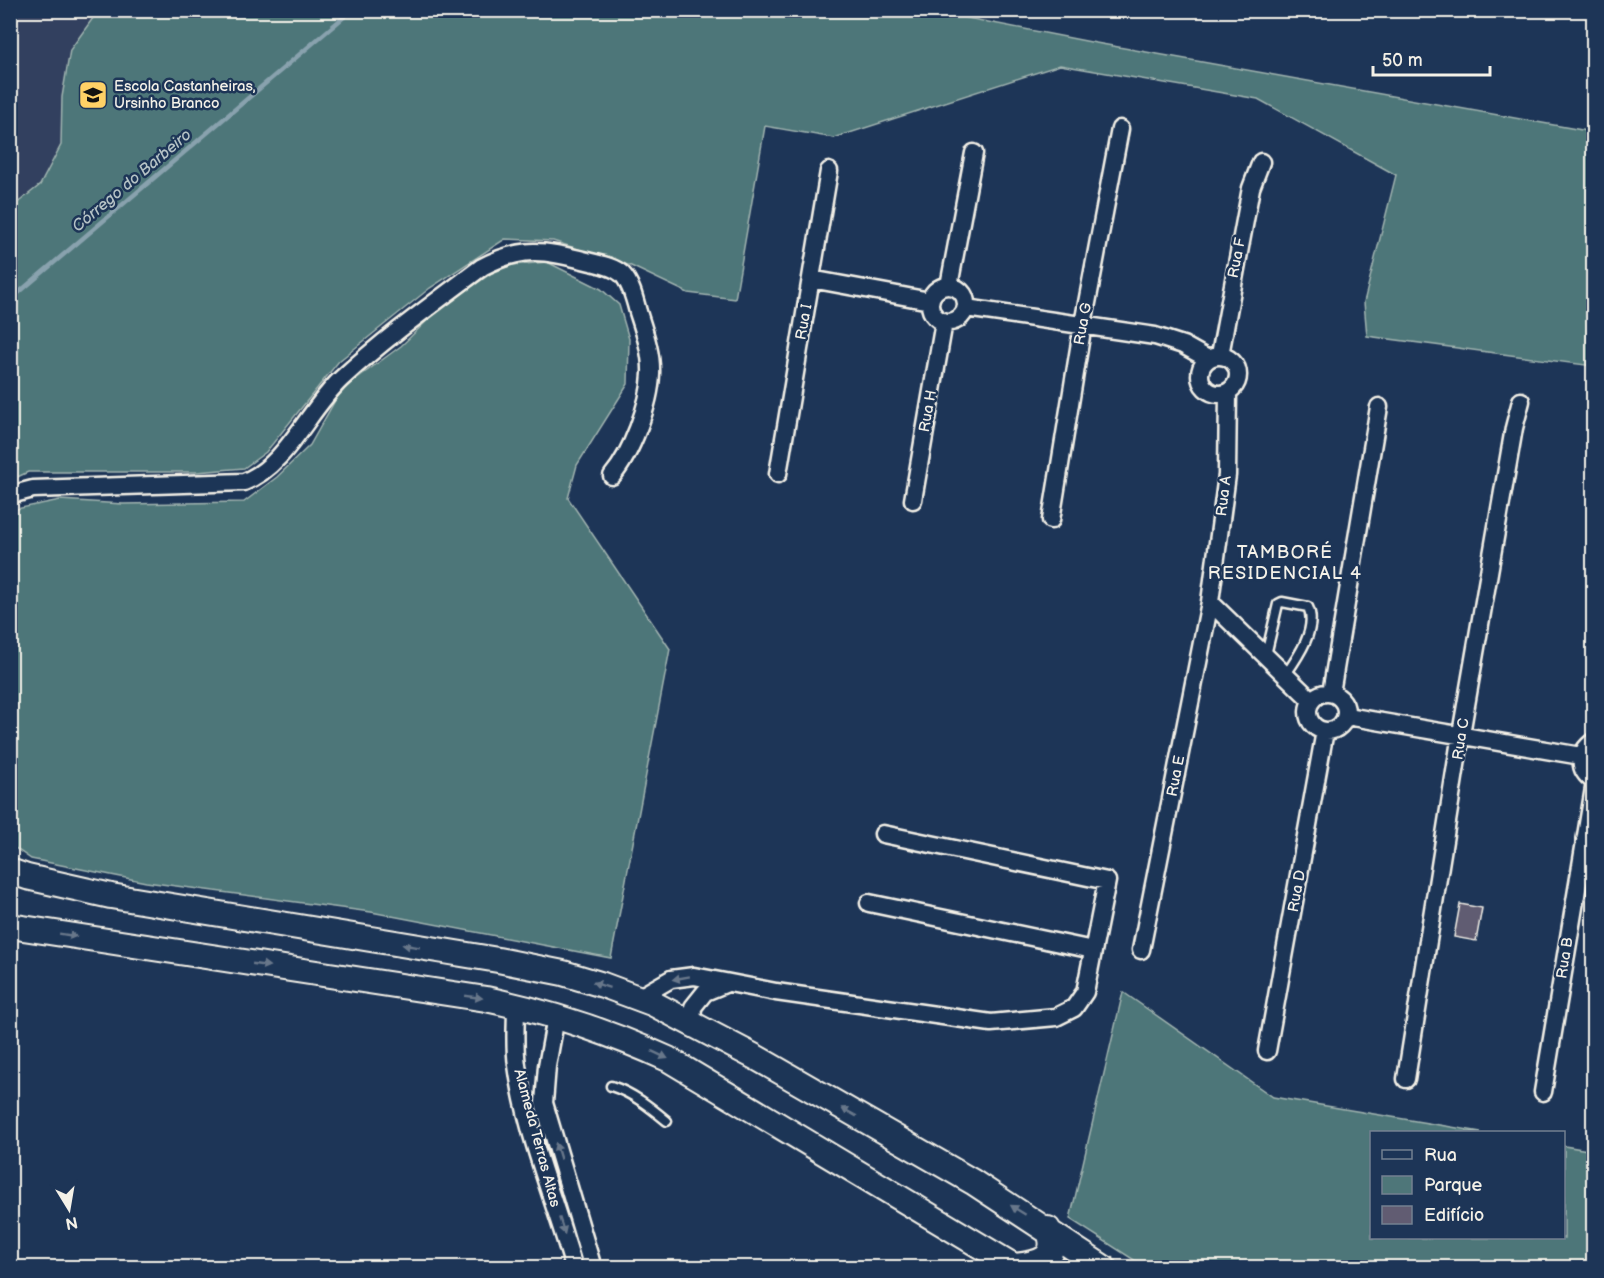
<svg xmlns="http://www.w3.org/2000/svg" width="1604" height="1278" viewBox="0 0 1604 1278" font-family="'Balsamiq Sans',sans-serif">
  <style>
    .built { fill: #31415f }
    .green { fill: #4e7679; stroke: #a1b4b0; stroke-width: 1.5 }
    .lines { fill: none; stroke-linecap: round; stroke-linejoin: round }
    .stream { stroke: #89a2ae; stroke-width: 4.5 }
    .building { fill: #615c72; stroke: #f4f1e8; stroke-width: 1.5 }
    .service-casing { stroke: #f4f1e8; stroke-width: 13 }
    .minor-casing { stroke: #f4f1e8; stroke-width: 21 }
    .secondary-casing { stroke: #f4f1e8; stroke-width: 28 }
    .service { stroke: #1d3557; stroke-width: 8 }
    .minor { stroke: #1d3557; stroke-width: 16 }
    .secondary { stroke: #1d3557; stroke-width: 24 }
    .oneway { fill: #68778a }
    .labels { text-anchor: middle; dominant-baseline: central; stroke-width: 5; stroke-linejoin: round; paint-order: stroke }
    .poi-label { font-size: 15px; fill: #f4f1e8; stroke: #1d3557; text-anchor: start }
    .street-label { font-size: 15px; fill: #f4f1e8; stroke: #1d3557 }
    .water-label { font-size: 16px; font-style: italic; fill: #b6c3c6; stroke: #1d3557 }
    .quarter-label { font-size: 18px; letter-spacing: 1.5px; fill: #f4f1e8; stroke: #1d3557 }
  </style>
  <rect width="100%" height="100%" fill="#1d3557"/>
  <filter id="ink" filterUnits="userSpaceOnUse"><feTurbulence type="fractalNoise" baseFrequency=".0167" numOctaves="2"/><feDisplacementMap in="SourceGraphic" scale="12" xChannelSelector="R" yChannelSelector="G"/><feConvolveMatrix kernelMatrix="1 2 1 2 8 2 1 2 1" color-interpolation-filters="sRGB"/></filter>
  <g filter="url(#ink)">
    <path class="built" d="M 11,11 L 236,11 L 11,268 Z"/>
    <path class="green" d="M 98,11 L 932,11 L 1096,43 L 1593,132 L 1593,366 L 1367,336 L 1364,302 L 1396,175 L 1258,99 L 1060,65 L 834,138 L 765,126 L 735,299 L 688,293 L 631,266 L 553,241 L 505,239 L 430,288 L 339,361 L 266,452 L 244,468 L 197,472 L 28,472 L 11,480 L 11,208 L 40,185 L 61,145 L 62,97 L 70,50 Z
      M 547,262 L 601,289 L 619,305 L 629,339 L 628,384 L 577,465 L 568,498 L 670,649 L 611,958 L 371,912 L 146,882 L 31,859 L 11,845 L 13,688 L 10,679 L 11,510 L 60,500 L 123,504 L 244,502 L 277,477 L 310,445 L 341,390 L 401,346 L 438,310 L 492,273 L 512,265 Z
      M 1123,992 L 1273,1097 L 1481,1132 L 1372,1132 L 1372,1238 L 1564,1238 L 1564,1146 L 1593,1151 L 1593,1267 L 1145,1267 L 1070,1219 Z"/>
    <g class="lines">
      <path class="stream" d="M 10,300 L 352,10"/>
    </g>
    <path class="building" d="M 1460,904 L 1482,908 L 1476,941 L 1454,937 Z"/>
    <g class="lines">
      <g class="service-casing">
        <path id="service" d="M 1266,655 L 1278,604 L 1282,602 L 1308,607 C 1318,628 1298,657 1286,674
          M 611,1086 C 633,1093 650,1107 667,1121"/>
      </g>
      <g class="minor-casing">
        <path id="minor" d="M 811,279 L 930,301
          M930 304a18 18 0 1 1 36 0a18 18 0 1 1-36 0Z
          M 949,286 L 974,153
          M 966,308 L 1155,336 L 1183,345 L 1208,359
          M 1220,355 L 1251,188 L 1261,162
          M1200 375a19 19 0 1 1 38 0a19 19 0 1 1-38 0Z
          M 1228,392 L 1227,475 L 1210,602 L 1311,700
          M 778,474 L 829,171
          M 10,495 L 33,489 L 244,482 C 286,466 308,410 341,379 C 384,339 434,303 482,267 C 522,246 545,250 587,261 C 598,264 613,266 622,274 C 631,283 635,300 638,312 C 644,331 652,353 651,374 C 650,404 631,454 612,476
          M 913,500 L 944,322
          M 1051,520 L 1083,324 L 1120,129
          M1308 712a19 19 0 1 1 38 0a19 19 0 1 1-38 0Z
          M 1331,693 L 1379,407
          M 1347,716 L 1581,756
          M 1594,741 C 1578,752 1577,770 1594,781
          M 869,903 L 1093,950
          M 1141,950 L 1210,602
          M 638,998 L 671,979 L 694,976 L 776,992 L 991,1023 L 1056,1017 L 1074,1008 L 1085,992 L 1107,881 L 883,834
          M 516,1005 C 516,1025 514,1046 517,1065 C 526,1134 555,1201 574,1268
          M 556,1017 L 547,1066 L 544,1103 L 593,1268
          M 692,1023 L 693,1007 L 705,992 L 727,983
          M 1267,1051 L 1325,731
          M 1406,1079 L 1461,734 L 1514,428 L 1521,401
          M 1543,1092 L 1594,788"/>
      </g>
      <g class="secondary-casing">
        <path id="secondary" d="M 10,871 L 27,877 L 111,896 L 498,960 L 563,973 L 603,985 L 654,1004 L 757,1058 L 973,1182 L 1104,1268
          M 10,926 L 486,999 C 548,1012 609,1032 668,1059 L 1017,1268
          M 1015,1266 C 1040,1263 1060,1259 1048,1229"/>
      </g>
      <use href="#service" class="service"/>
      <use href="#minor" class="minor"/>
      <use href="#secondary" class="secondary"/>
    </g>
    <defs><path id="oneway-solid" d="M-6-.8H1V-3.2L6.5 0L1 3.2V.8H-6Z" transform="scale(1.5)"/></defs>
    <g class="oneway">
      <use href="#oneway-solid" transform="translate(68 935) rotate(9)"/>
      <use href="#oneway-solid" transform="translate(411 946) rotate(-171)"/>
      <use href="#oneway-solid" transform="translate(261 965) rotate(8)"/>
      <use href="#oneway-solid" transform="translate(681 978) rotate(170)"/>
      <use href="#oneway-solid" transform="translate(601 985) rotate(-162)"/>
      <use href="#oneway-solid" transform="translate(474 997) rotate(8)"/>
      <use href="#oneway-solid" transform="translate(660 1055) rotate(25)"/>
      <use href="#oneway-solid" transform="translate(849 1112) rotate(-151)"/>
      <use href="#oneway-solid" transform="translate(558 1151) rotate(-107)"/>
      <use href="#oneway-solid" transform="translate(1018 1210) rotate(-148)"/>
      <use href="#oneway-solid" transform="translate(562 1226) rotate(72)"/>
    </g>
  </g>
  <defs>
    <g id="school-square" transform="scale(1.5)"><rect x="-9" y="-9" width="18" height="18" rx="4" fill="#ffd166" stroke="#1d3557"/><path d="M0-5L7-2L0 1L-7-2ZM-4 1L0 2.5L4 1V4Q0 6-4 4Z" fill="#111"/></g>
  </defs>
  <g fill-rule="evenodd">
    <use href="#school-square" x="93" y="95"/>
  </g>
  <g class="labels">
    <g class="poi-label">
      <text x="114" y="86">Escola Castanheiras,<tspan x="114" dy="17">Ursinho Branco</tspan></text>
    </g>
    <g class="street-label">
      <text transform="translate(1237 258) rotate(-79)">Rua F</text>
      <text transform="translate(804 322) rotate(-80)">Rua I</text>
      <text transform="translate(1083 324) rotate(-80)">Rua G</text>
      <text transform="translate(928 411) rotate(-80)">Rua H</text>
      <text transform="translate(1224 496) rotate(-83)">Rua A</text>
      <text transform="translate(1461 739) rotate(-81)">Rua C</text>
      <text transform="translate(1176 776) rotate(-79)">Rua E</text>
      <text transform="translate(1297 891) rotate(-80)">Rua D</text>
      <text transform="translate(1565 958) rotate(-81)">Rua B</text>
      <text transform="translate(537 1138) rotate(75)">Alameda Terras Altas</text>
    </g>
    <g class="water-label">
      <text transform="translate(132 181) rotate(-40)">Córrego do Barbeiro</text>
    </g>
    <g class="quarter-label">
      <text x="1285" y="552">TAMBORÉ<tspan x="1285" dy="21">RESIDENCIAL 4</tspan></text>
    </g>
  </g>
  <rect width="1604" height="1278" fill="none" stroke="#1d3557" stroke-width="36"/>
  <rect x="18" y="18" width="1568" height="1242" fill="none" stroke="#f4f1e8" stroke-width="2" filter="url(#ink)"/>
  <rect x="1370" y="1131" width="195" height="108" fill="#1d3557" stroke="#738091" stroke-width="1.5"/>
  <rect x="1382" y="1150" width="30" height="9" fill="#1d3557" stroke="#738091" stroke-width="1.5"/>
  <text x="1424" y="1161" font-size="18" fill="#f4f1e8">Rua</text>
  <rect x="1382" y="1176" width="30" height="18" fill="#4e7679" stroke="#738091" stroke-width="1.5"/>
  <text x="1424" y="1191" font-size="18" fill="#f4f1e8">Parque</text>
  <rect x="1382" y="1206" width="30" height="18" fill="#615c72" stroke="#738091" stroke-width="1.5"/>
  <text x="1424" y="1221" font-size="18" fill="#f4f1e8">Edifício</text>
  <g transform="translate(69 1209) rotate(169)" stroke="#1d3557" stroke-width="4.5" paint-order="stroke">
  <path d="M0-4.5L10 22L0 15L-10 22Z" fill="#f4f1e8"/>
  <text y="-9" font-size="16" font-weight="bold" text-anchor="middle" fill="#f4f1e8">N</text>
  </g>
  <path d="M1373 66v9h117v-9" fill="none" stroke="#f4f1e8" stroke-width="3"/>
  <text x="1382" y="66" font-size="18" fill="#f4f1e8" stroke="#1d3557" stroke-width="4.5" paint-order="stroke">50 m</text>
</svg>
